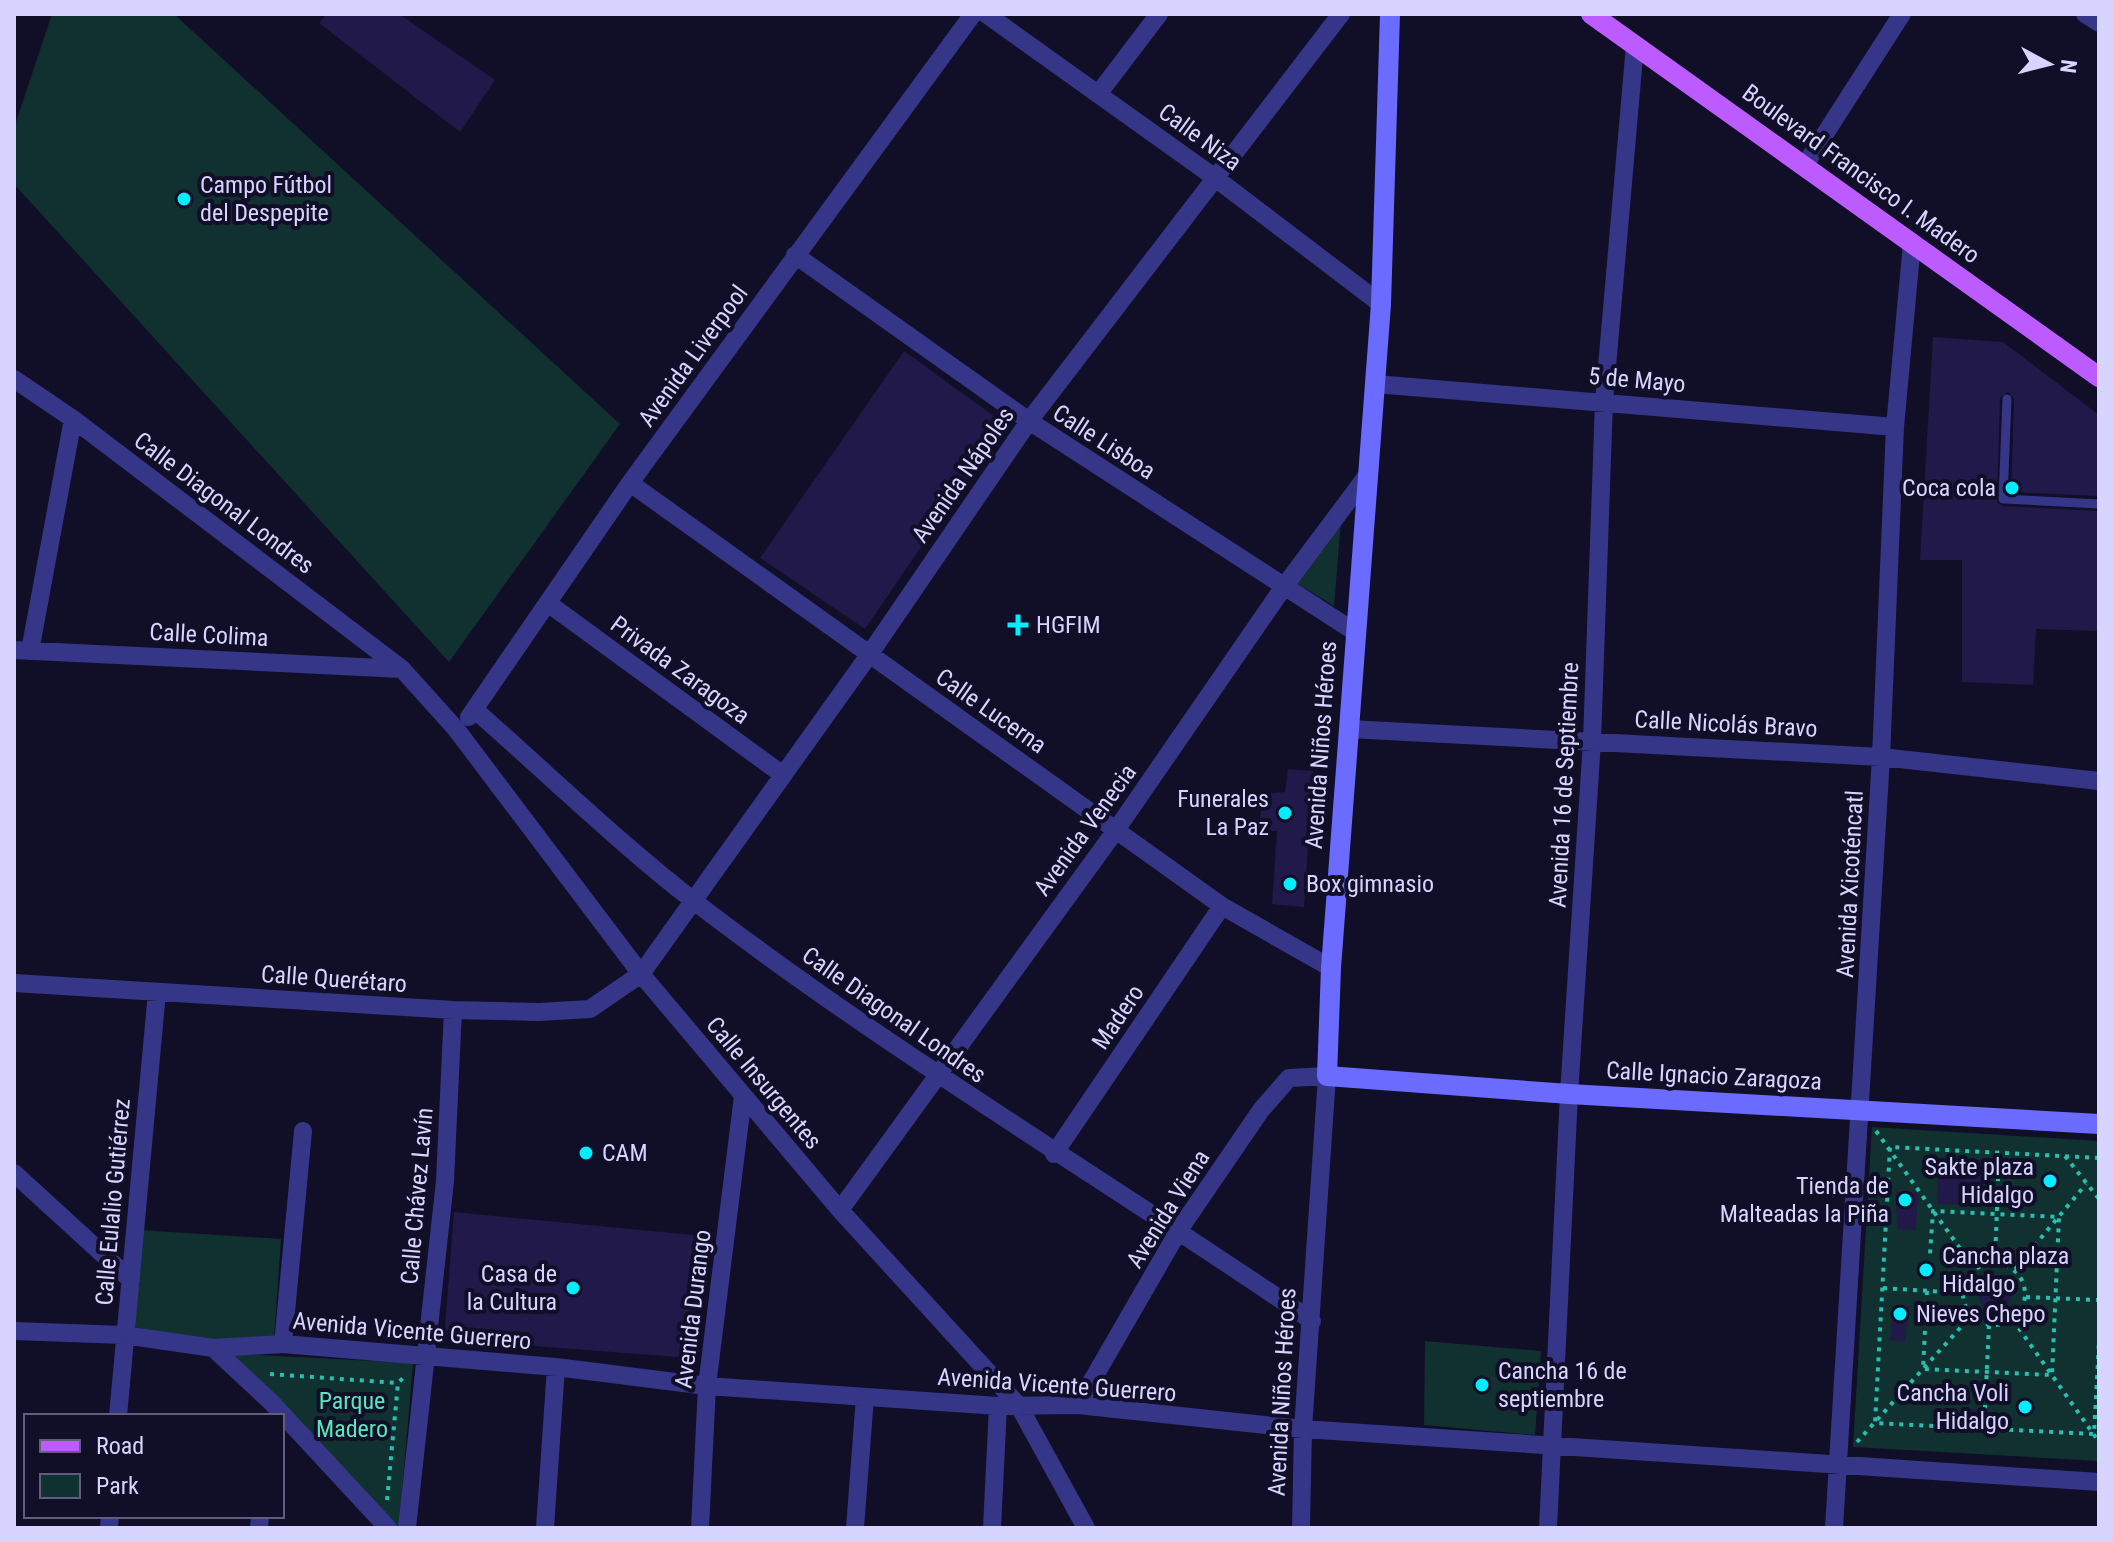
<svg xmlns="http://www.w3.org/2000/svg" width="2113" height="1542" viewBox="0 0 2113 1542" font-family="'Roboto Condensed',sans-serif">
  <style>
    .green { fill: #10312f }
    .building { fill: #211949 }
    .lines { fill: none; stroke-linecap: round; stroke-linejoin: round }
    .path { stroke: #28bfb0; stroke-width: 4; stroke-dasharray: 4 6; stroke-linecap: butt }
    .lane { stroke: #363689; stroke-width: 9 }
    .street { stroke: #363689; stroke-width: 18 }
    .secondary { stroke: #6b6cff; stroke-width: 20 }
    .primary { stroke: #bc5bff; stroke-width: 20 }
    .poi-dot { fill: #0ef; stroke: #110e27; stroke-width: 3 }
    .labels { text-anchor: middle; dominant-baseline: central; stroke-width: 8; stroke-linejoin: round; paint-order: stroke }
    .street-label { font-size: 24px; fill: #d7d4ff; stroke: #110e27 }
    .poi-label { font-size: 24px; fill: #d7d4ff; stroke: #110e27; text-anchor: start }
    .park-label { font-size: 24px; fill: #58e7be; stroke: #110e27 }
  </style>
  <rect width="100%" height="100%" fill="#110e27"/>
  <path class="green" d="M 52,14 L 174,14 L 620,424 L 449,662 L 14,184 L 14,128 Z
    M 1341,521 L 1334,606 L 1296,583 Z
    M 1872,1127 L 2099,1141 L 2099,1461 L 1853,1447 Z
    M 140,1230 L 281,1239 L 274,1339 L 212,1340 L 126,1326 Z
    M 1425,1341 L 1541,1351 L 1535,1435 L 1424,1425 Z
    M 222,1353 L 413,1363 L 399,1528 L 380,1528 Z"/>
  <path class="building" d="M 327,14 L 399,14 L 495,80 L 460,132 L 319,23 Z
    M 1933,337 L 2003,342 L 2099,415 L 2099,496 L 2011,492 L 2014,399 L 2008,392 L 2000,398 L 1997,503 L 2003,506 L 2099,511 L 2099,631 L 2036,629 L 2033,685 L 1962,682 L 1962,560 L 1920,560 Z
    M 904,351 L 1005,424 L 865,629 L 760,558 Z
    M 1288,769 L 1313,771 L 1304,907 L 1272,904 L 1277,831 L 1258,832 L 1263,794 L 1285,792 Z
    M 1938,1158 L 1983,1160 L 1982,1205 L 1937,1204 Z
    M 1896,1192 L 1918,1193 L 1916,1230 L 1897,1229 Z
    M 454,1212 L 704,1236 L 691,1358 L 444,1339 Z
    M1979 1296a16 16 0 1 1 32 0a16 16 0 1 1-32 0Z
    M 1893,1306 L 1909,1307 L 1905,1342 L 1890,1340 Z
    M 1962,1409 L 1980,1410 L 1979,1425 L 1961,1424 Z"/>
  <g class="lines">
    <path class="path" d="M 1876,1131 L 1974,1268
      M 2065,1156 L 2099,1199
      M 2099,1158 L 1890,1147 L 1875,1423 L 2094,1434 L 2099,1341
      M 1995,1261 L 1999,1153
      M1963 1294a31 31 0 1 1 62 0a31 31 0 1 1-62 0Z
      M 2015,1269 L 2086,1184
      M 1883,1288 L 1962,1293
      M 1927,1291 L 1923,1369 L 2052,1375 L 2059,1217 L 1933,1211 L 1930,1254
      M 2026,1297 L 2099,1300
      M 2013,1320 L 2099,1442
      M 270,1374 L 398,1383
      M 1984,1429 L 1989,1325
      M 1857,1442 L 1970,1317
      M 387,1500 L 398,1383 L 405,1376"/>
    <path class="lane" d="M 2007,399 L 2003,499 L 2099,504"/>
    <path class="street" d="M 986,14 L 1214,177 L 1381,304
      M 2085,14 L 2099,23
      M 1099,93 L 1159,14
      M 1805,165 L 1902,14
      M 795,255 L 1029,421 L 1355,632
      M 14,379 L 73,419 L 402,669 L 456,729 L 641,974 L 840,1210 L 1019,1406 L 1086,1528
      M 1375,384 L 1895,427
      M 630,483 L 1222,906 L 1331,968
      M 549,604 L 783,775
      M 14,650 L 402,669
      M 30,651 L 73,419
      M 475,710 C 548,774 619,843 695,902 C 893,1054 1107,1180 1312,1321
      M 469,717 L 630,483 L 973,14
      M 1349,729 L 1881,757 L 2099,781
      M 14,983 L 453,1010 L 539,1012 L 590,1009 L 641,974 L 869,655 L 1029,421 L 1341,14
      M 1054,1154 L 1222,906
      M 14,1173 L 131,1280
      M 840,1210 L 1116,830 L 1283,588 L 1366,477
      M 14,1331 L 124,1335 L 213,1348 L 283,1344 L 556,1367 L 707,1386 L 998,1406 L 1078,1405 L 1303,1429 L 2099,1482
      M 283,1344 L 303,1131
      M 213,1348 L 271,1402 L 388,1528
      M 1078,1405 L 1179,1230 L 1261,1110 L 1289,1078 L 1327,1076 L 1303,1429 L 1301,1528
      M 118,1416 L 157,992
      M 109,1528 L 110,1516
      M 259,1528 L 260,1516
      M 407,1528 L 445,1181 L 453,1010
      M 545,1528 L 556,1367
      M 700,1528 L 707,1386 L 743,1096
      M 855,1528 L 865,1397
      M 992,1528 L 998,1406
      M 1548,1528 L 1569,1094 L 1592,741 L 1604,401 L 1635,45
      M 1834,1528 L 1881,757 L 1895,427 L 1912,243"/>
    <path class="secondary" d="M 1390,14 L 1381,304 L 1331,968 L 1327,1076 L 1569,1094 L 2099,1124"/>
    <path class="primary" d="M 1591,14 L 2099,377"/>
  </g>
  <g class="poi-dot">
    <circle cx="184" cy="199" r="8"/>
    <circle cx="2012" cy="488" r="8"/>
    <path d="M1014 613h8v8h8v8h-8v8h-8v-8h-8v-8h8z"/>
    <circle cx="1285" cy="813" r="8"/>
    <circle cx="1290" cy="884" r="8"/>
    <circle cx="586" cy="1153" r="8"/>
    <circle cx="2050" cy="1181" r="8"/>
    <circle cx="1905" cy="1200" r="8"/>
    <circle cx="1926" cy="1270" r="8"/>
    <circle cx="573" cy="1288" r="8"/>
    <circle cx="1900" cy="1314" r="8"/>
    <circle cx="1482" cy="1385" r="8"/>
    <circle cx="2025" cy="1407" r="8"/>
  </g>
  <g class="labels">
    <g class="street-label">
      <text transform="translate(1200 137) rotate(36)">Calle Niza</text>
      <text transform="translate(1861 174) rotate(36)">Boulevard Francisco I. Madero</text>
      <text transform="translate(693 356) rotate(-54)">Avenida Liverpool</text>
      <text transform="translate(1637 380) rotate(5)">5 de Mayo</text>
      <text transform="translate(1104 442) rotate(33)">Calle Lisboa</text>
      <text transform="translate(963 475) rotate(-55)">Avenida Nápoles</text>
      <text transform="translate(224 503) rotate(37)">Calle Diagonal Londres</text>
      <text transform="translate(209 635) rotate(3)">Calle Colima</text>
      <text transform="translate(680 670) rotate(36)">Privada Zaragoza</text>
      <text transform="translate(991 711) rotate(35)">Calle Lucerna</text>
      <text transform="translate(1726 724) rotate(3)">Calle Nicolás Bravo</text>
      <text transform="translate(1321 745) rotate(-86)">Avenida Niños Héroes</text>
      <text transform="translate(1564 785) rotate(-87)">Avenida 16 de Septiembre</text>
      <text transform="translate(1085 830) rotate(-54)">Avenida Venecia</text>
      <text transform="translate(1850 884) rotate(-87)">Avenida Xicoténcatl</text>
      <text transform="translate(334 979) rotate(4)">Calle Querétaro</text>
      <text transform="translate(894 1015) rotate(35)">Calle Diagonal Londres</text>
      <text transform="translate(1118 1017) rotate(-56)">Madero</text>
      <text transform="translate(1714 1076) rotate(3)">Calle Ignacio Zaragoza</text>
      <text transform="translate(764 1083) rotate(50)">Calle Insurgentes</text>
      <text transform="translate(417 1196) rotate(-85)">Calle Chávez Lavín</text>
      <text transform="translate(113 1202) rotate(-85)">Calle Eulalio Gutiérrez</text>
      <text transform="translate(1168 1209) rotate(-58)">Avenida Viena</text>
      <text transform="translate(693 1309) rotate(-83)">Avenida Durango</text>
      <text transform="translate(412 1331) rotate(5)">Avenida Vicente Guerrero</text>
      <text transform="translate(1057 1385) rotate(4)">Avenida Vicente Guerrero</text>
      <text transform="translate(1282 1392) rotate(-87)">Avenida Niños Héroes</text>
    </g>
    <g class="poi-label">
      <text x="200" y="185">Campo Fútbol<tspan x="200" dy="28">del Despepite</tspan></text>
      <text x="1996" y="488" text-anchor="end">Coca cola</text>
      <text x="1036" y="625">HGFIM</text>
      <text x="1269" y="799" text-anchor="end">Funerales<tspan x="1269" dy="28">La Paz</tspan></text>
      <text x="1306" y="884">Box gimnasio</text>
      <text x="602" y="1153">CAM</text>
      <text x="2034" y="1167" text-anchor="end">Sakte plaza<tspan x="2034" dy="28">Hidalgo</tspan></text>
      <text x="1889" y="1186" text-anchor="end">Tienda de<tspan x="1889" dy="28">Malteadas la Piña</tspan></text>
      <text x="1942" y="1256">Cancha plaza<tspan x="1942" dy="28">Hidalgo</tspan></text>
      <text x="557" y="1274" text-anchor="end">Casa de<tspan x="557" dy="28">la Cultura</tspan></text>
      <text x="1916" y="1314">Nieves Chepo</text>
      <text x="1498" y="1371">Cancha 16 de<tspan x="1498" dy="28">septiembre</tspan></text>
      <text x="2009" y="1393" text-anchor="end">Cancha Voli<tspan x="2009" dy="28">Hidalgo</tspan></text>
    </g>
    <g class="park-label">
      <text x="352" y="1401">Parque<tspan x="352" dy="28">Madero</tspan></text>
    </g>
  </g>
  <rect width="2113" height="1542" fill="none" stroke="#d7d4ff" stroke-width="32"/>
  <rect x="24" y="1414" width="260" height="104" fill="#110e27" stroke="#605d7d" stroke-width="2"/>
  <rect x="40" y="1440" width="40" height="12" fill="#bc5bff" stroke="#605d7d" stroke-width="2"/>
  <text x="96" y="1454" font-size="24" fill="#d7d4ff">Road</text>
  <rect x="40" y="1474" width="40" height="24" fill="#10312f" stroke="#605d7d" stroke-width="2"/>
  <text x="96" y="1494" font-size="24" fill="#d7d4ff">Park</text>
  <g transform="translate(2049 64) rotate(97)" stroke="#110e27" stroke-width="6" paint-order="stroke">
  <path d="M0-6L14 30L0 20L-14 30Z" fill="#d7d4ff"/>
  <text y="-12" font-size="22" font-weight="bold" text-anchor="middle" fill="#d7d4ff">N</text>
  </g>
</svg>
